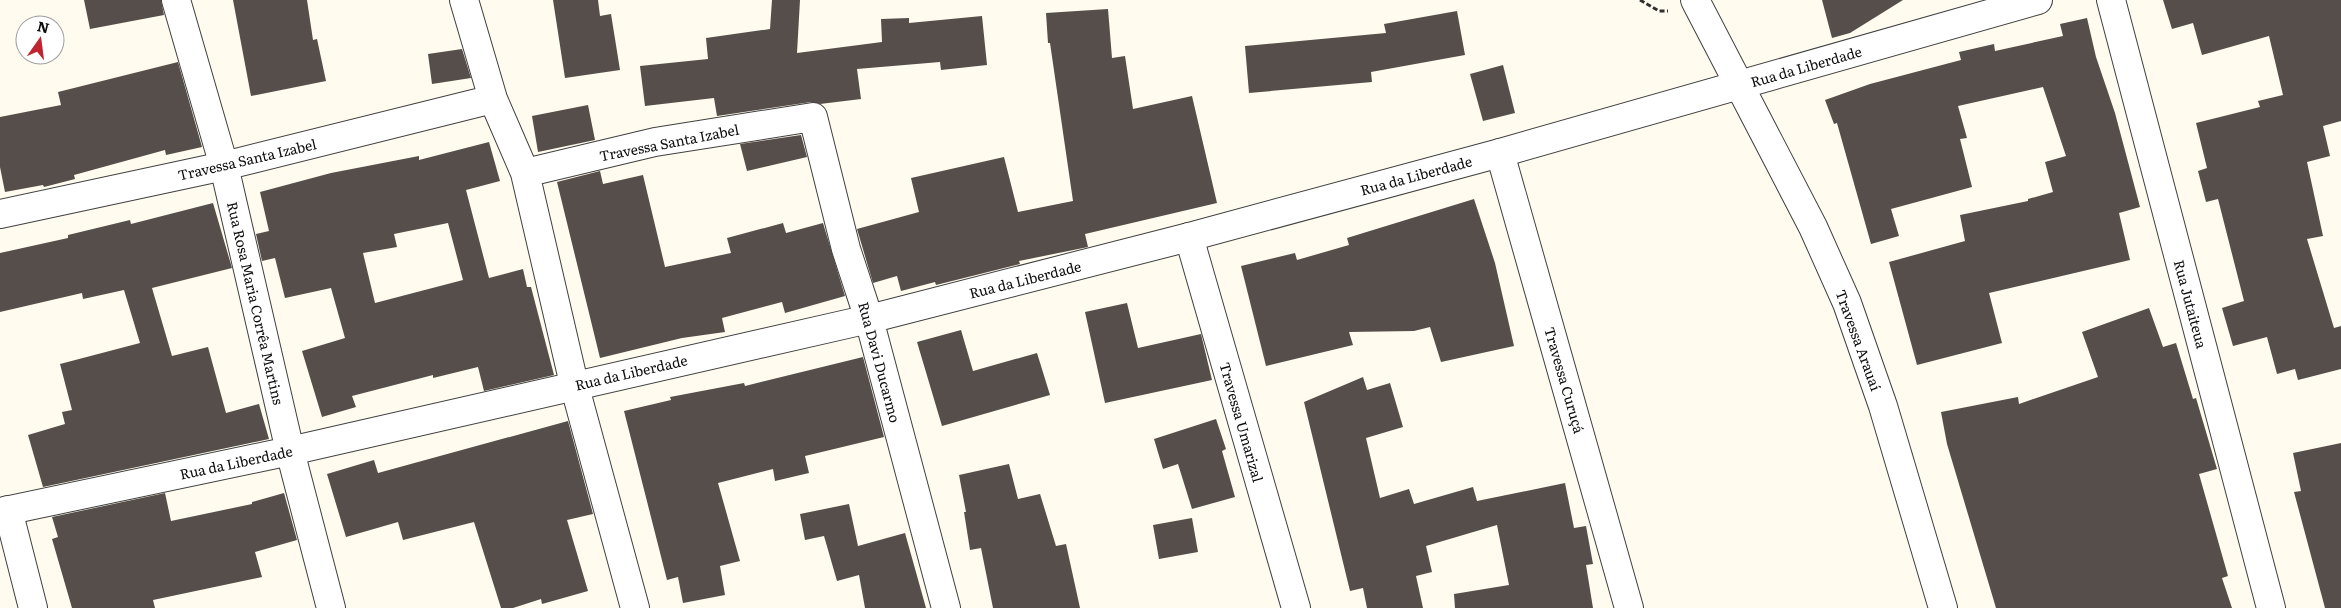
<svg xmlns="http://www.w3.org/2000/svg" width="2341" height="608" viewBox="0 0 2341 608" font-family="Literata,serif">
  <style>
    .building { fill: #564e4a; fill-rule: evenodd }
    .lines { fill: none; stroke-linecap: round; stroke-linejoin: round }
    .minor-casing { stroke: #404040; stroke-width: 30 }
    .tertiary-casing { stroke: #404040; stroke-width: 30 }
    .path { stroke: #2f2f2f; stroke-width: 3; stroke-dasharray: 5 2.5; stroke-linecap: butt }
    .minor { stroke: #fff; stroke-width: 28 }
    .tertiary { stroke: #fff; stroke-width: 28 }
    .labels { text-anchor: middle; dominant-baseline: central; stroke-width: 5; stroke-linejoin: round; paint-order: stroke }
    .street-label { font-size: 14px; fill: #0d0d0d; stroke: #fff }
  </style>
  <rect width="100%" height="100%" fill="#fffbee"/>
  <path class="building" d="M 84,0 L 161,0 L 164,15 L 90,29 Z
    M 233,0 L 307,0 L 313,40 L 317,39 L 326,81 L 251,96 Z
    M 553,0 L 598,0 L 600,16 L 611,14 L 620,70 L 565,78 Z
    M 772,0 L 800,0 L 797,53 L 882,42 L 881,19 L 909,18 L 909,23 L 982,16 L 987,65 L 941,70 L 940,62 L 857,69 L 861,99 L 820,104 L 811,102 L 717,116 L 714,98 L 645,106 L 640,66 L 708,59 L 706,38 L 770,29 Z
    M 1822,0 L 1903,0 L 1850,33 L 1832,38 Z
    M 2163,0 L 2341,0 L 2341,121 L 2323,126 L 2330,156 L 2307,162 L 2323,236 L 2307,239 L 2334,328 L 2341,326 L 2341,369 L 2298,380 L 2295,369 L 2277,374 L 2267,337 L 2233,346 L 2222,308 L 2244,301 L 2218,199 L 2206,202 L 2198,171 L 2207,168 L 2196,123 L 2260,107 L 2258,101 L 2283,95 L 2269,36 L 2202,55 L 2193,23 L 2172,29 Z
    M 1108,9 L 1112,58 L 1125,56 L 1133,109 L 1192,96 L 1217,203 L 1085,234 L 1088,247 L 1019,261 L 1020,264 L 936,285 L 935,282 L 901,291 L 897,276 L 873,283 L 857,229 L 919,212 L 911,178 L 1004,157 L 1018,212 L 1073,201 L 1050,43 L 1048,43 L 1046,13 Z
    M 1457,11 L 1465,55 L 1371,72 L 1372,82 L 1249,93 L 1245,46 L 1386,33 L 1384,24 Z
    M 2087,18 L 2096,57 L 2115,113 L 2140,207 L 2119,213 L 2130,260 L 1989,293 L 2002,343 L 1917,365 L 1889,262 L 1965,241 L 1960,215 L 2028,201 L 2028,199 L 2053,192 L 2045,162 L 2066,156 L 2043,87 L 1958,106 L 1967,138 L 1960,139 L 1972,187 L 1891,209 L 1899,236 L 1871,244 L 1837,123 L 1834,124 L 1825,100 L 1870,84 L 1961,60 L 1959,52 L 1994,44 L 1995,51 L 2063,36 L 2060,24 Z
    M 462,49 L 471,78 L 432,84 L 428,54 Z
    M 178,62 L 202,147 L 166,155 L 165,150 L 74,175 L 75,179 L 44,187 L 43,185 L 5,192 L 0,167 L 0,117 L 61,105 L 58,92 Z
    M 1503,65 L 1515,113 L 1483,121 L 1470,74 Z
    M 588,105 L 595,140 L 538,152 L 532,116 Z
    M 801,135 L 807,157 L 747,171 L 740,144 Z
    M 489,142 L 500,181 L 466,190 L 489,278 L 523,269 L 527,287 L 531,287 L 554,375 L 484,391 L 478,367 L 433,378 L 433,375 L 352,396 L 356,407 L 322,417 L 302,351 L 345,338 L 331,288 L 285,298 L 275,258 L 262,261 L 256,234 L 269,231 L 260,192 L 331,173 L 419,156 L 419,160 ZM 448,223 L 463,280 L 375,303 L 363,253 L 397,247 L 394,234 Z
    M 600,171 L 603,184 L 643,175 L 665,267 L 731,253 L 727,238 L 783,223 L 786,233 L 823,223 L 845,296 L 785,313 L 782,302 L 722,318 L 725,332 L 682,338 L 600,358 L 557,182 Z
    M 1474,199 L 1495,263 L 1514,346 L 1441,362 L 1430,327 L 1414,331 L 1349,332 L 1353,345 L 1266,366 L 1241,266 L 1295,253 L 1297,260 L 1349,245 L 1347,238 Z
    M 213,203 L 232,268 L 152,288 L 172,356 L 208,347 L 226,413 L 259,404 L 269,439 L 43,487 L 28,435 L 65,424 L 62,412 L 72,410 L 60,364 L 140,343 L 124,290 L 83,299 L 82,293 L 0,312 L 0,253 L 68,238 L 68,235 L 130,220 L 131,224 Z
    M 1127,303 L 1138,348 L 1201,334 L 1212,380 L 1105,403 L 1085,312 Z
    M 2149,308 L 2163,347 L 2176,343 L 2193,399 L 2196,398 L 2217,469 L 2199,474 L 2228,576 L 2222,578 L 2232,608 L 1996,608 L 1947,444 L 1941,412 L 2018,397 L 2019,404 L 2098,377 L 2082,332 Z
    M 961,330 L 973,371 L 1037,353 L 1050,395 L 942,426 L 917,342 Z
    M 863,357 L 884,437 L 805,456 L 809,473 L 775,481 L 773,469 L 718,483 L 740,561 L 720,566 L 725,595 L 683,603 L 678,577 L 667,580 L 624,411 L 671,400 L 670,397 L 744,383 L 745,386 Z
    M 1363,377 L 1367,390 L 1390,383 L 1403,427 L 1366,438 L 1380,498 L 1409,489 L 1414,504 L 1473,487 L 1477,501 L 1565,483 L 1574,528 L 1586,526 L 1593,564 L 1586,565 L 1593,608 L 1455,608 L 1454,594 L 1509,585 L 1497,525 L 1426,546 L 1432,572 L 1416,576 L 1423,608 L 1367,608 L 1363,588 L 1350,591 L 1304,402 Z
    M 1216,419 L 1226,449 L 1222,451 L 1235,497 L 1192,509 L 1178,464 L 1163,469 L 1154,439 Z
    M 568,421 L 593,514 L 567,520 L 588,591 L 542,604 L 541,599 L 513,608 L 501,608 L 474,522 L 403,540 L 398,522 L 346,537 L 327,474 L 374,460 L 378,473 Z
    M 2341,443 L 2341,608 L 2325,608 L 2294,492 L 2301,491 L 2293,453 Z
    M 1009,464 L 1018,499 L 1040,494 L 1056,546 L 1066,544 L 1080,608 L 993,608 L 981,548 L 970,550 L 964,512 L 966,512 L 959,475 Z
    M 165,493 L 171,521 L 252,504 L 252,502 L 284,493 L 297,540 L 255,552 L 262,577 L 153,600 L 155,608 L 72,608 L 52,539 L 58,537 L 52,517 Z
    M 849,504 L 858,546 L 905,533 L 926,608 L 865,608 L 859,575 L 837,581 L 824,536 L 805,540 L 800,514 Z
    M 1192,518 L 1198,552 L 1159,559 L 1153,525 Z"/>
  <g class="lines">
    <g class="minor-casing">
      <path id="minor" d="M 176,0 L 224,166 L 290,451 L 331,608
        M 464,0 L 493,99 L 525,173 L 574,384 L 635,608
        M 1695,0 L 1813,227 L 1847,303 L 1883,406 L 1943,608
        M 2111,0 L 2271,608
        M 1500,153 L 1629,608
        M 525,173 L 655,142 L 813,117 L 846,249 L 869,319
        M 0,214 L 224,166 L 493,99
        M 1189,237 L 1296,608
        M 8,510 L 33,608"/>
    </g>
    <g class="tertiary-casing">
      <path id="tertiary" d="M 869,319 L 946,608
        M 0,512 L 290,451 L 869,319 L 1189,237 L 1500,153 L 2038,0"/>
    </g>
    <path class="path" d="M 1640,0 L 1659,11 L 1668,11"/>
    <use href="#minor" class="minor"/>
    <use href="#tertiary" class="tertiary"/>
  </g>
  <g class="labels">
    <g class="street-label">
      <text transform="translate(1806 66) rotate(-16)">Rua da Liberdade</text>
      <text transform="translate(669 142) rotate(-11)">Travessa Santa Izabel</text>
      <text transform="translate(247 159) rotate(-13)">Travessa Santa Izabel</text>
      <text transform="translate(1416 175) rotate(-15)">Rua da Liberdade</text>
      <text transform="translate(1025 279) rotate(-14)">Rua da Liberdade</text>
      <text transform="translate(256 303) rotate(77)">Rua Rosa Maria Corrêa Martins</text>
      <text transform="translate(2191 304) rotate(75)">Rua Jutaiteua</text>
      <text transform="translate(1859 340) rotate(70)">Travessa Arauaí</text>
      <text transform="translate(880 362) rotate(75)">Rua Davi Ducarmo</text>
      <text transform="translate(631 372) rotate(-13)">Rua da Liberdade</text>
      <text transform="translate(1565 380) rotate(74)">Travessa Curuçá</text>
      <text transform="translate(1242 422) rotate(74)">Travessa Umarizal</text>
      <text transform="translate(236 462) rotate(-12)">Rua da Liberdade</text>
    </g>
  </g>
  <g transform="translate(40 40) rotate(14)"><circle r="24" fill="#ffffff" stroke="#9e9e9e"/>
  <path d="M0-4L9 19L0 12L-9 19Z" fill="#be2530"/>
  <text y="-8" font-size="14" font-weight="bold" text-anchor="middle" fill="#0d0d0d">N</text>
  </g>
</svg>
